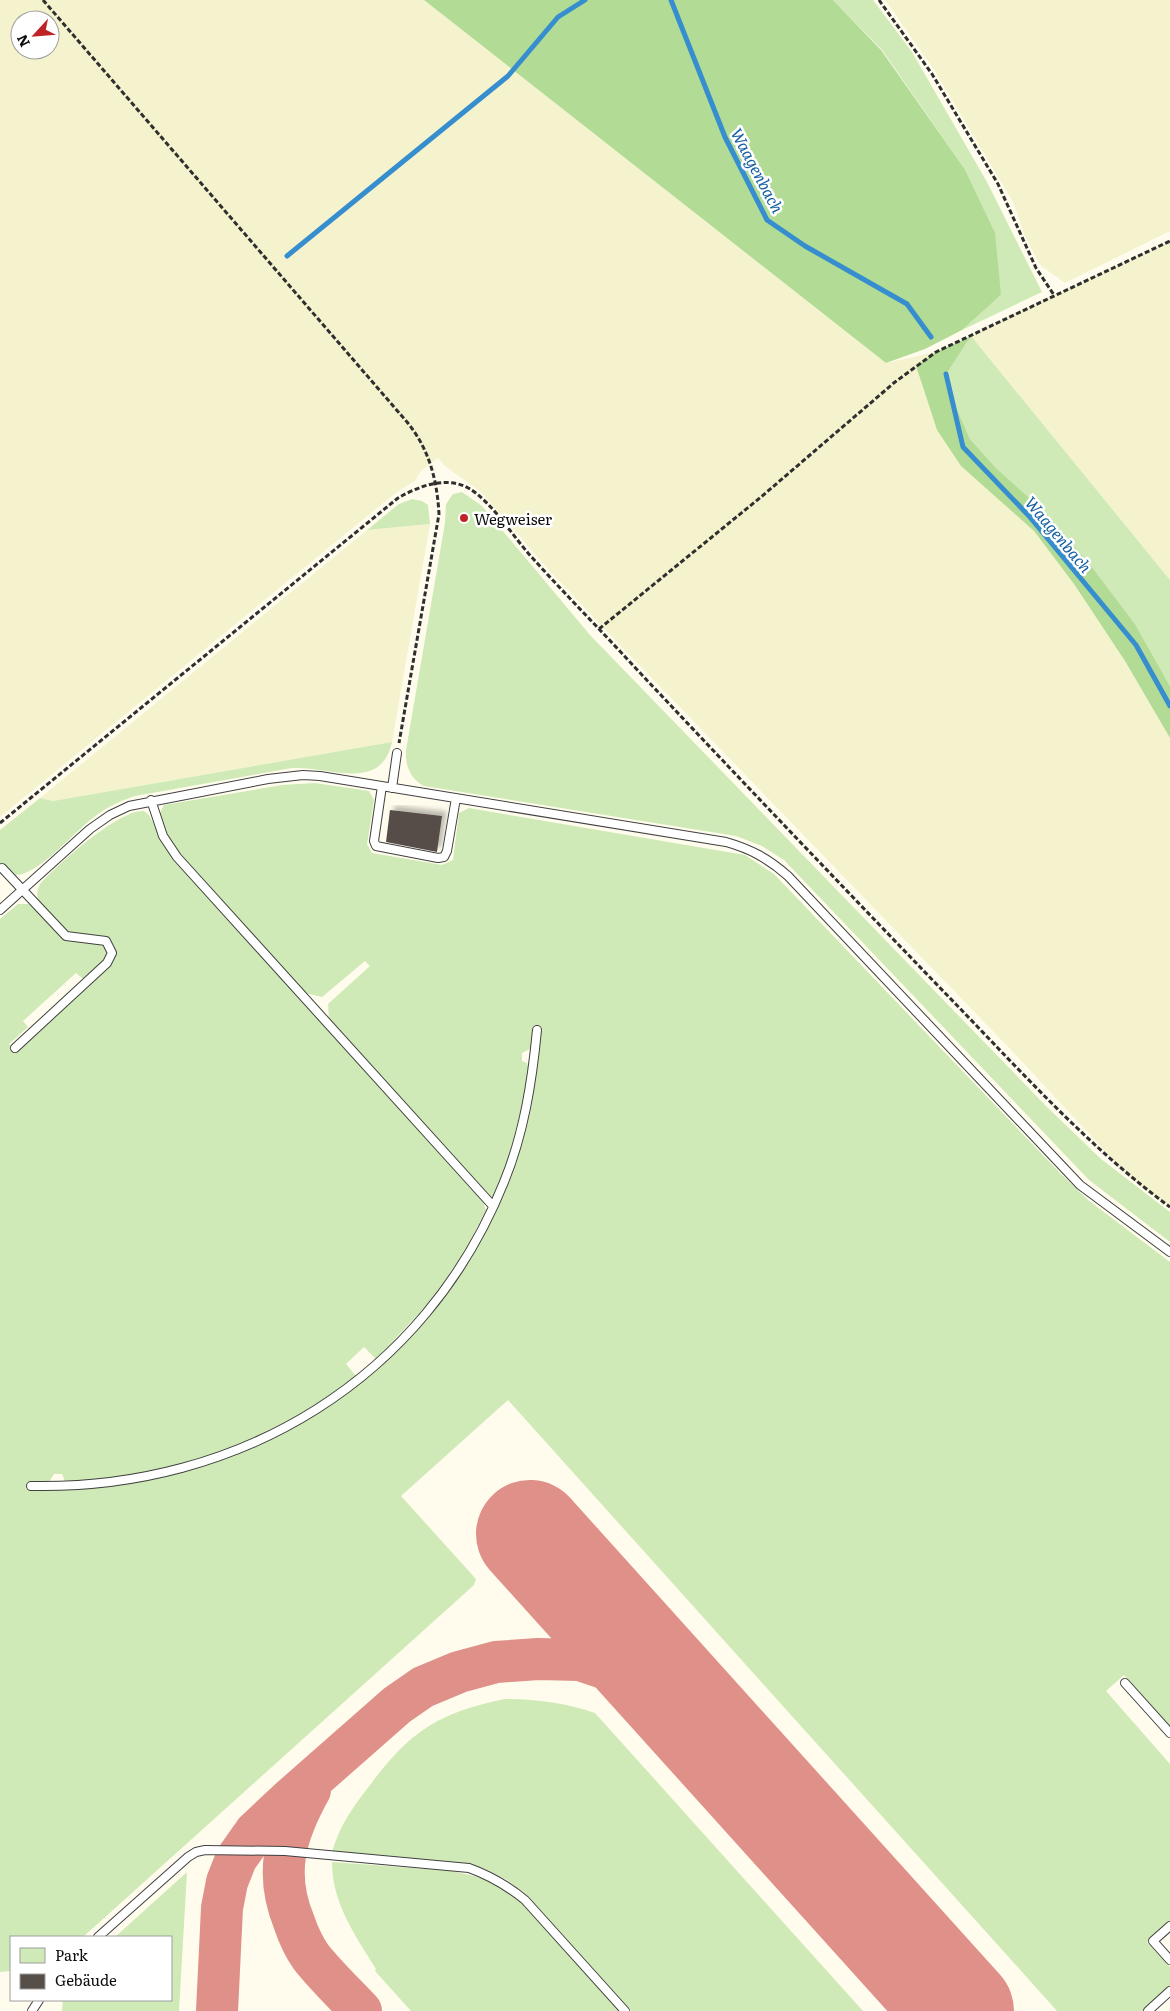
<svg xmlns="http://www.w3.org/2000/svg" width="1170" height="2011" viewBox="0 0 1170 2011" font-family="Literata,serif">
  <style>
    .farmland { fill: #f5f3cd; fill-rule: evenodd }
    .green { fill: #cfeab6 }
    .forest { fill: #b2db95 }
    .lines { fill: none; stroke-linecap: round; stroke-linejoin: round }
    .stream { stroke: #368ecf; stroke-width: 5 }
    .taxiway { stroke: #df9089; stroke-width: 42 }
    .runway { stroke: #df9089; stroke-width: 108 }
    .building { fill: #564e49; filter: url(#shadow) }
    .lane-casing { stroke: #404040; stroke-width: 10 }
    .path { stroke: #2f2f2f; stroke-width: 3; stroke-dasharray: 5 2.5; stroke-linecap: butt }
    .lane { stroke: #fff; stroke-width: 8 }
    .poi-dot { fill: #bf2325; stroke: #fff; stroke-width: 2 }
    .labels { text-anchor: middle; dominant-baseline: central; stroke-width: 5; stroke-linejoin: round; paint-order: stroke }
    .poi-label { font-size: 15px; fill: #0d0d0d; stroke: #fff; text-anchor: start }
    .water-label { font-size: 16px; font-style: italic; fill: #145fa1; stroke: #fff }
  </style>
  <defs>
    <filter id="shadow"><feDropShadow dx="4.5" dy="-4.5" stdDeviation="2.5" flood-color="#0004"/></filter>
  </defs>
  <rect width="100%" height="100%" fill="#fffced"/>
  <path class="farmland" d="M 0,0 L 424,0 L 886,363 L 936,352 L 916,367 L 937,430 L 961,466 L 1034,531 L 1074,584 L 1125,661 L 1170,738 L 1170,1207 L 1131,1179 L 1013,1052 L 616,641 L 547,568 L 481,492 L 446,467 L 438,458 L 420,472 L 415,481 L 397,492 L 360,522 L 0,817 ZM 20,20 L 50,20 L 50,50 L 20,50 Z
    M 885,0 L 1170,0 L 1170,231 L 1065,283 L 1040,265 L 1024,234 L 1013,202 L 933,68 Z
    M 1170,241 L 1170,580 L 971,336 L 1007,317 Z
    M 430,524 L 392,742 L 53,801 L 40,798 L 367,530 Z"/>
  <path class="green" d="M 833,0 L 873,0 L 912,52 L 987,182 L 1042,292 L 962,330 L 1001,295 L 964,168 L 882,50 Z
    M 971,336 L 1170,580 L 1170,686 L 1135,624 L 1089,563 L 1047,514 L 995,467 L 970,439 L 956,407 L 947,373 Z
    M 462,492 L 482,506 L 590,635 L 1046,1106 L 1101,1159 L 1170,1212 L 1170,1242 L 1089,1180 L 784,860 L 762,846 L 736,836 L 424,786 C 410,779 405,765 406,750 L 445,523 L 446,504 L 453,494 Z
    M 412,499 L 422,501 L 428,505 L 430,524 L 367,530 L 399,504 Z
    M 392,742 C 381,793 330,766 292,768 L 135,796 C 120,801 107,807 94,817 C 75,831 38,876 15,875 L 3,864 L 0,867 L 0,830 L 40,798 L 53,801 Z
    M 315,783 L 369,791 L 374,800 L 367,844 L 372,853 L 442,865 L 453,860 L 459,813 L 469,808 L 745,855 L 774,874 L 1061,1174 L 1088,1200 L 1170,1262 L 1170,1726 L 1124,1675 L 1106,1691 L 1170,1764 L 1170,1921 L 1147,1942 L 1170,1967 L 1170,1987 L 1143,2011 L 1057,2011 L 508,1400 L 401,1496 L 476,1579 L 474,1585 L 83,1937 L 11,1937 L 11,1971 L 0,1972 L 0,919 L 18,904 L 29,904 L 66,941 L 103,944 L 109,951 L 107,958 L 83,979 L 76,973 L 23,1021 L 28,1027 L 9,1044 L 16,1052 L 109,966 C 113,961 117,956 115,949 C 110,929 85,938 71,933 C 64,930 41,906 38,899 C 36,894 38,889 40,884 C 57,865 119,809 144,811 L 149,815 L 169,853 L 483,1202 L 486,1210 L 466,1249 L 430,1302 L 376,1359 L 364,1347 L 346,1364 L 356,1376 C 271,1441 172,1479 65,1481 L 62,1474 L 54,1474 L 49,1482 L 28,1483 L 28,1488 L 111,1486 L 153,1479 L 203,1466 L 257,1445 L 292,1427 L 328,1405 L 359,1382 L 435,1305 L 503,1192 L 536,1068 L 541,1029 L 535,1028 L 532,1048 L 522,1053 L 522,1061 L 527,1063 L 529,1071 C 521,1114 511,1155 494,1196 L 490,1197 L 329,1020 L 328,1004 L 370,966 L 365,961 L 322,997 L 305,993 L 178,852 L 166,834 L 159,815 L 164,805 L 282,785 Z
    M 505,1699 C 537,1699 565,1703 595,1713 L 863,2011 L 631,2011 L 528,1896 L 507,1880 L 485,1869 L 464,1863 L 332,1852 C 339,1828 351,1809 367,1789 C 408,1733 436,1713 505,1699 Z
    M 332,1862 L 452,1871 L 487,1879 L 521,1902 L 619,2011 L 411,2011 L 375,1971 L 376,1969 C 355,1935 332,1903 332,1862 Z
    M 187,1872 L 179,2011 L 62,2011 L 63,2000 L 171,2000 L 171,1937 L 115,1937 Z"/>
  <path class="forest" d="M 424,0 L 833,0 L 881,50 L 964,168 L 995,233 L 1001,295 L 962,330 L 925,349 L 886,363 Z
    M 971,336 L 947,373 L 956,407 L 970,439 L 995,467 L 1047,514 L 1089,563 L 1135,624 L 1170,686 L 1170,738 L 1125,661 L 1074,584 L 1034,531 L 961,466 L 937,430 L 916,366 L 936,352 Z"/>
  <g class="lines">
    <path class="stream" d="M 671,0 L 725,137 L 767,220 L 805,246 L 907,304 L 931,337
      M 287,256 L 508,76 L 558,17 L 585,0
      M 946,374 L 963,447 L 1029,516 L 1136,645 L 1170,706"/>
    <path class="taxiway" d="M 310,1790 C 285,1835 274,1873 294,1922 C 298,1934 304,1947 311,1957 C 326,1976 344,1993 361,2011
      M 217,2011 L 222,1908 L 227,1882 L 236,1859 L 255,1832 L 289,1800 L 397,1705 L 423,1687 L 459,1672 L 496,1662 L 538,1659 L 580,1660 L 634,1678 L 689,1711"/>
    <path class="runway" d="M 530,1534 L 960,2011"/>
  </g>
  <path class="building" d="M 390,810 L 442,816 L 437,852 L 386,842 Z"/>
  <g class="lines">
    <g class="lane-casing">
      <path id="lane" d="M 382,786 L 374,841 L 376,846 L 438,858 L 444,857 L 447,851 L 456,798
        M 392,788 L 397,753
        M 151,800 L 163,836 L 177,857 L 493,1206
        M 2,868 L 66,936 L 106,941 L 112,953 L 107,963 L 15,1048
        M 0,910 L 90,829 L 110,815 L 129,806 L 268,779 L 303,775 L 320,776 L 726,842 C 751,849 769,859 788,876 L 1080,1185 L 1170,1252
        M 31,1486 C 240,1490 425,1379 504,1182 C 524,1133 532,1082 537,1030
        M 1125,1683 L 1170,1733
        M 1170,1926 L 1153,1941 L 1170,1960
        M 98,1937 L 188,1857 L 196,1852 L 205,1850 L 285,1851 L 469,1868 C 491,1876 508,1886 525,1900 L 625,2011
        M 32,2011 L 39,2000
        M 1148,2011 L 1170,1991"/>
    </g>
    <path class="path" d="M 43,0 L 407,422 C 429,449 437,479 439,514 L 399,743
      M 879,0 L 932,74 L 998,184 L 1036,268 L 1054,295
      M 599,629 L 761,497 L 895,382 L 936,352 L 1170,241
      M 0,823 L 398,498 C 419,486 447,475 470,489 C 491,502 511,533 528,553 C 560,589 595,624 628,660 C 733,772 839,883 946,994 C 1018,1068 1087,1146 1170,1207"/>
    <use href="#lane" class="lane"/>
  </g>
  <circle class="poi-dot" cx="464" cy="518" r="5"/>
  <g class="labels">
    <g class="poi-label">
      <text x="474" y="518">Wegweiser</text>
    </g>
    <g class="water-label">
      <text transform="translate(758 170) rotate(62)">Waagenbach</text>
      <text transform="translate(1059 534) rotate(50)">Waagenbach</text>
    </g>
  </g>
  <rect x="10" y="1936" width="162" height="65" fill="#ffffff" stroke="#9e9e9e"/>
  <rect x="20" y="1948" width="25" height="15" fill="#cfeab6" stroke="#9e9e9e"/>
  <text x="55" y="1961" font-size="15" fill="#0d0d0d">Park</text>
  <rect x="20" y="1974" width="25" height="15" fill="#564e49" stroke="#9e9e9e"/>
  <text x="55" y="1986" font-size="15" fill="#0d0d0d">Gebäude</text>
  <g transform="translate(35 35) rotate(244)"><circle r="24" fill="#ffffff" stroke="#9e9e9e"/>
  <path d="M0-4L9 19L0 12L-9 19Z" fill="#bf2325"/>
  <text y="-8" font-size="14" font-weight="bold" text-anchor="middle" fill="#0d0d0d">N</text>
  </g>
</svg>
